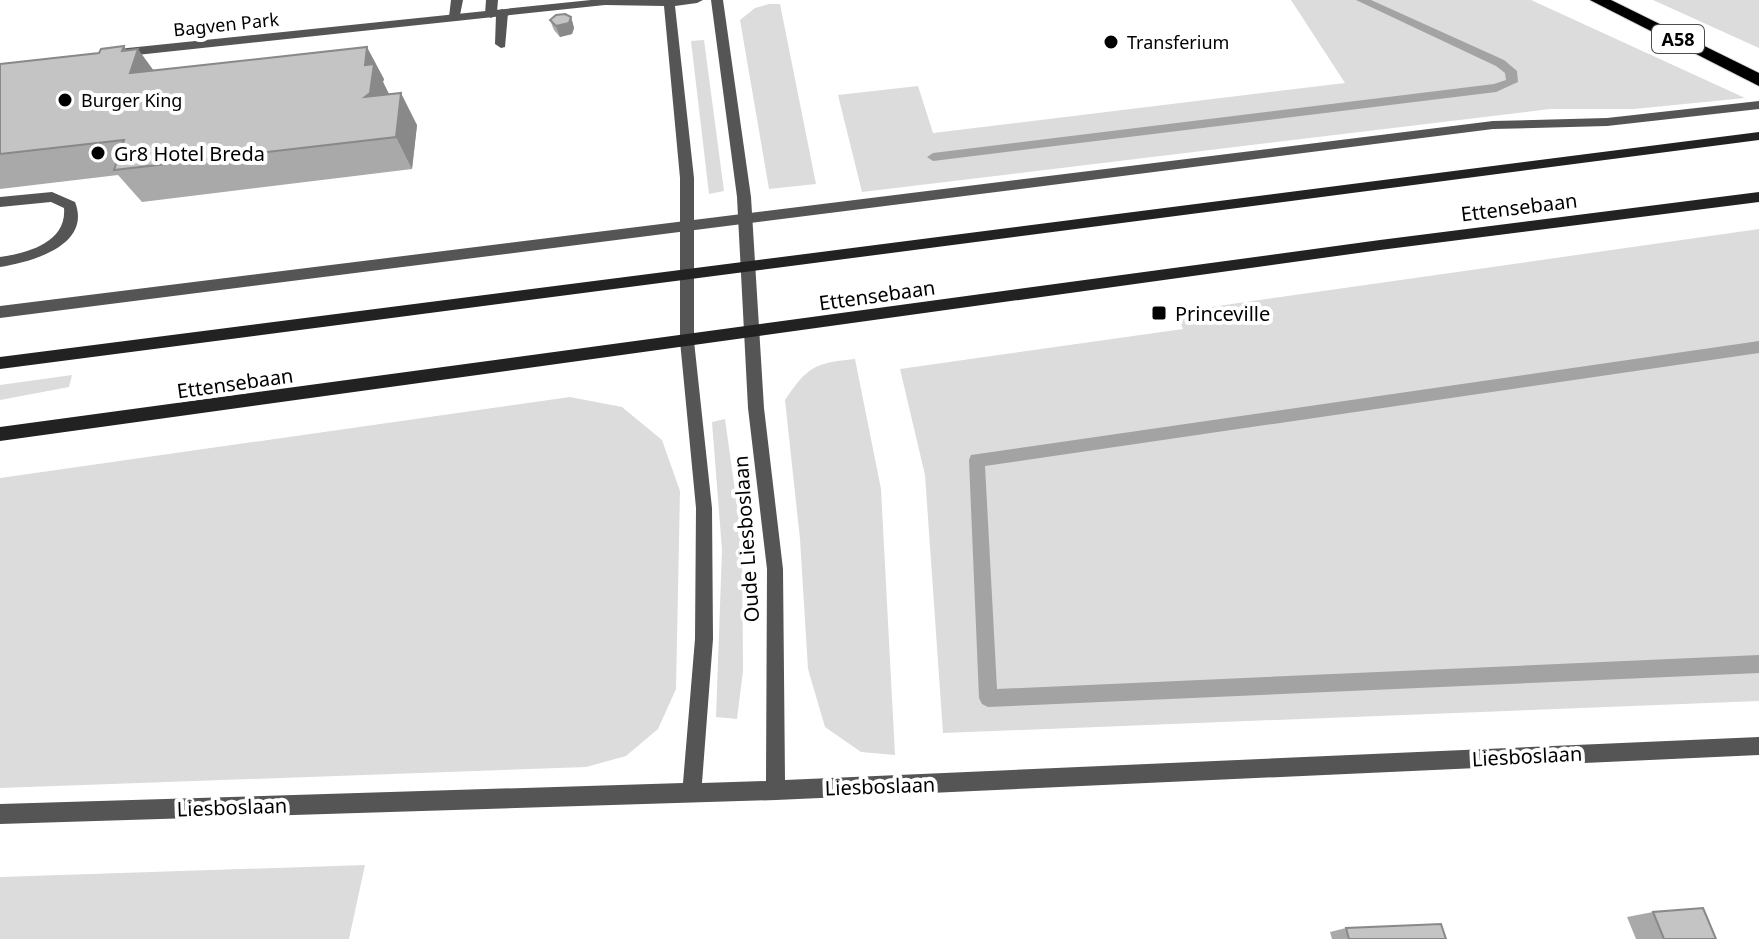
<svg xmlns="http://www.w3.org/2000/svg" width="1759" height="939" viewBox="0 0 1759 939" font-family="'Noto Sans',sans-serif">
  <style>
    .green { fill: #dcdcdc }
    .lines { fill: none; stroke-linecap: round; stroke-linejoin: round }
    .stream { fill: #a3a3a3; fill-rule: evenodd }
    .motorway-casing { stroke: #dbdbdb; stroke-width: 2 }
    .service { fill: #555; fill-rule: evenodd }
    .minor { fill: #555; fill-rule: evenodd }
    .secondary { fill: #222; fill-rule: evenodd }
    .motorway { fill: #000; fill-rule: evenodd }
    .wall { fill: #a9a9a9 }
    .shaded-wall { fill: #898989 }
    .building { fill: #c4c4c4; stroke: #898989; stroke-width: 2 }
    .poi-dot { fill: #000; stroke: #fff; stroke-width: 3 }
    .labels { text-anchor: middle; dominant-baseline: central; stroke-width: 8; stroke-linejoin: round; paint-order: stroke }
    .far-street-label { font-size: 18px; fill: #000; stroke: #fff }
    .shield { fill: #fff; stroke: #4c4c4c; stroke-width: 2 }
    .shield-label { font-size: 18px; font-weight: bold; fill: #000 }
    .far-poi-label { font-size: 18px; fill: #000; stroke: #fff; text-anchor: start }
    .poi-label { font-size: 20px; fill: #000; stroke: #fff; text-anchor: start }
    .street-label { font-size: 20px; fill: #000; stroke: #fff }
  </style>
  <rect width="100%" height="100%" fill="#fff"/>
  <path class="green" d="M 1291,0 L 1531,0 L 1745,98 L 1634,109 L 1550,109 L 862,192 L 838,95 L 918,86 L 933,133 L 1345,83 Z
    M 1653,0 L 1759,0 L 1759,48 Z
    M 769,4 L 780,4 L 816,184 L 769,189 L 740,20 L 755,8 Z
    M 704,40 L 724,191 L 709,194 L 691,41 Z
    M 1759,229 L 1759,701 L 943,733 L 925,475 L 900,369 L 1183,329 L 1176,312 Z
    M 855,359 L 881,489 L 895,755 L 861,752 L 825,727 L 808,669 L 800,539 L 785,400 C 808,366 815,363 855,359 Z
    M 72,375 L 69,387 L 0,400 L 0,385 Z
    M 570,397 L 622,407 L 662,440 L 680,491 L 676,689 L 658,729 L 626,756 L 586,767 L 0,788 L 0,478 Z
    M 725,419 L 742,541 L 743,671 L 737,719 L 716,717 L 722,550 L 712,422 Z
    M 365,865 L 349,939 L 0,939 L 0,877 Z"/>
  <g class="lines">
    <path class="stream" d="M 1356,0 L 1371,0 L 1504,60 L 1517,71 L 1518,82 L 1496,92 L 933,161 L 927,157 L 933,153 L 1494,84 L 1506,80 L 1505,73 L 1496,66 Z
      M 1759,341 L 1759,353 L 985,466 L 997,689 L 1759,655 L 1759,673 L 988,707 L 982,704 L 979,698 L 969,460 L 971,455 Z"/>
    <g class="motorway-casing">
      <path id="motorway" d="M 1590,0 L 1611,0 L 1759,73 L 1759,86 Z"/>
    </g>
    <path class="service" d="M 451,0 L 463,0 L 459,20 L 455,21 L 449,17 Z
      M 486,0 L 498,0 L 497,12 L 502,9 L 508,13 L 505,47 L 501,48 L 495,44 L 496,15 L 491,18 L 485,14 Z
      M 1759,101 L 1759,109 L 1607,126 L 1493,129 L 0,318 L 0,306 L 1493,121 L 1607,118 Z
      M 52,192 L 75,202 C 92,245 32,262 0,267 L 0,257 C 28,253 67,242 64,208 L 51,202 L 0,207 L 0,197 Z"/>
    <path class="minor" d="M 591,0 L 703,0 L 697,3 L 675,6 L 694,178 L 694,341 L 712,508 L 713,639 L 702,783 L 766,781 L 767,569 L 748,408 L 737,197 L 711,0 L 723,0 L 751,197 L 764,408 L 783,569 L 785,780 L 1759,737 L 1759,755 L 776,800 L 0,824 L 0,804 L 683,783 L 695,639 L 696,508 L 680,341 L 680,178 L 664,6 L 605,5 L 118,57 L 112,53 L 118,49 Z"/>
    <path class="secondary" d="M 1759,132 L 1759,140 L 0,369 L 0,357 Z
      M 1759,192 L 1759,202 L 1380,250 L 0,441 L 0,427 L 1380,240 Z"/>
    <use href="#motorway" class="motorway"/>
  </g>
  <path class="wall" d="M 571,17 L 574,28 L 572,34 L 560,37 L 554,30 L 550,20 Z
    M 128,51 L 153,70 L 384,79 L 383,82 L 389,94 L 417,125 L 412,169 L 142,202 L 118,175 L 0,189 L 0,64 Z
    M 1653,912 L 1716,939 L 1636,939 L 1627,917 Z
    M 1346,928 L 1446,939 L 1332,939 L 1330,932 Z"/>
  <path class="shaded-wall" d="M 571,17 L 574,28 L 572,34 L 560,37 L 556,26 Z
    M 124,46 L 134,60 L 138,49 L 162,82 L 130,73 L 122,51 Z
    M 367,47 L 384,79 L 383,82 L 390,96 L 365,97 L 365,65 Z
    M 401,93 L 417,125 L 412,169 L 396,137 Z"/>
  <path class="building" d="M 565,14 L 571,17 L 569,23 L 556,26 L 550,20 L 556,15 Z
    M 124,46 L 122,51 L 138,49 L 130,73 L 367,47 L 365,65 L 374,64 L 370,93 L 365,97 L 401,93 L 396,137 L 114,170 L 124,140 L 0,154 L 0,64 L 99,53 L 101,49 Z
    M 1703,908 L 1716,939 L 1664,939 L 1653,912 Z
    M 1441,924 L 1446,939 L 1349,939 L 1346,928 Z"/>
  <g class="poi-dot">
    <circle cx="1111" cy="42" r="8"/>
    <circle cx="65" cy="100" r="8"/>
    <circle cx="98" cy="153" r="8"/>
    <rect x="1151" y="305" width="16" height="16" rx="4"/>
  </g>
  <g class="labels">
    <g class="far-street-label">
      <text transform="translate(226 24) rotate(-6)">Bagven Park</text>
    </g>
    <rect class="shield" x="1652" y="25" width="52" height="28" rx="6"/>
    <g class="shield-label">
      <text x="1678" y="39">A58</text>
    </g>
    <g class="far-poi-label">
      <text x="1127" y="42">Transferium</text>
      <text x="81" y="100">Burger King</text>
    </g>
    <g class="poi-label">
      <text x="114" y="153">Gr8 Hotel Breda</text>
      <text x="1175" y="313">Princeville</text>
    </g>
    <g class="street-label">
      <text transform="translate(1519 207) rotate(-7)">Ettensebaan</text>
      <text transform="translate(877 295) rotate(-8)">Ettensebaan</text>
      <text transform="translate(235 383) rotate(-8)">Ettensebaan</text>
      <text transform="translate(746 539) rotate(-94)">Oude Liesboslaan</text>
      <text transform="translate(1527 756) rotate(-3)">Liesboslaan</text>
      <text transform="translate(880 786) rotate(-2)">Liesboslaan</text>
      <text transform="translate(232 807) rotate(-2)">Liesboslaan</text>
    </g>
  </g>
</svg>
